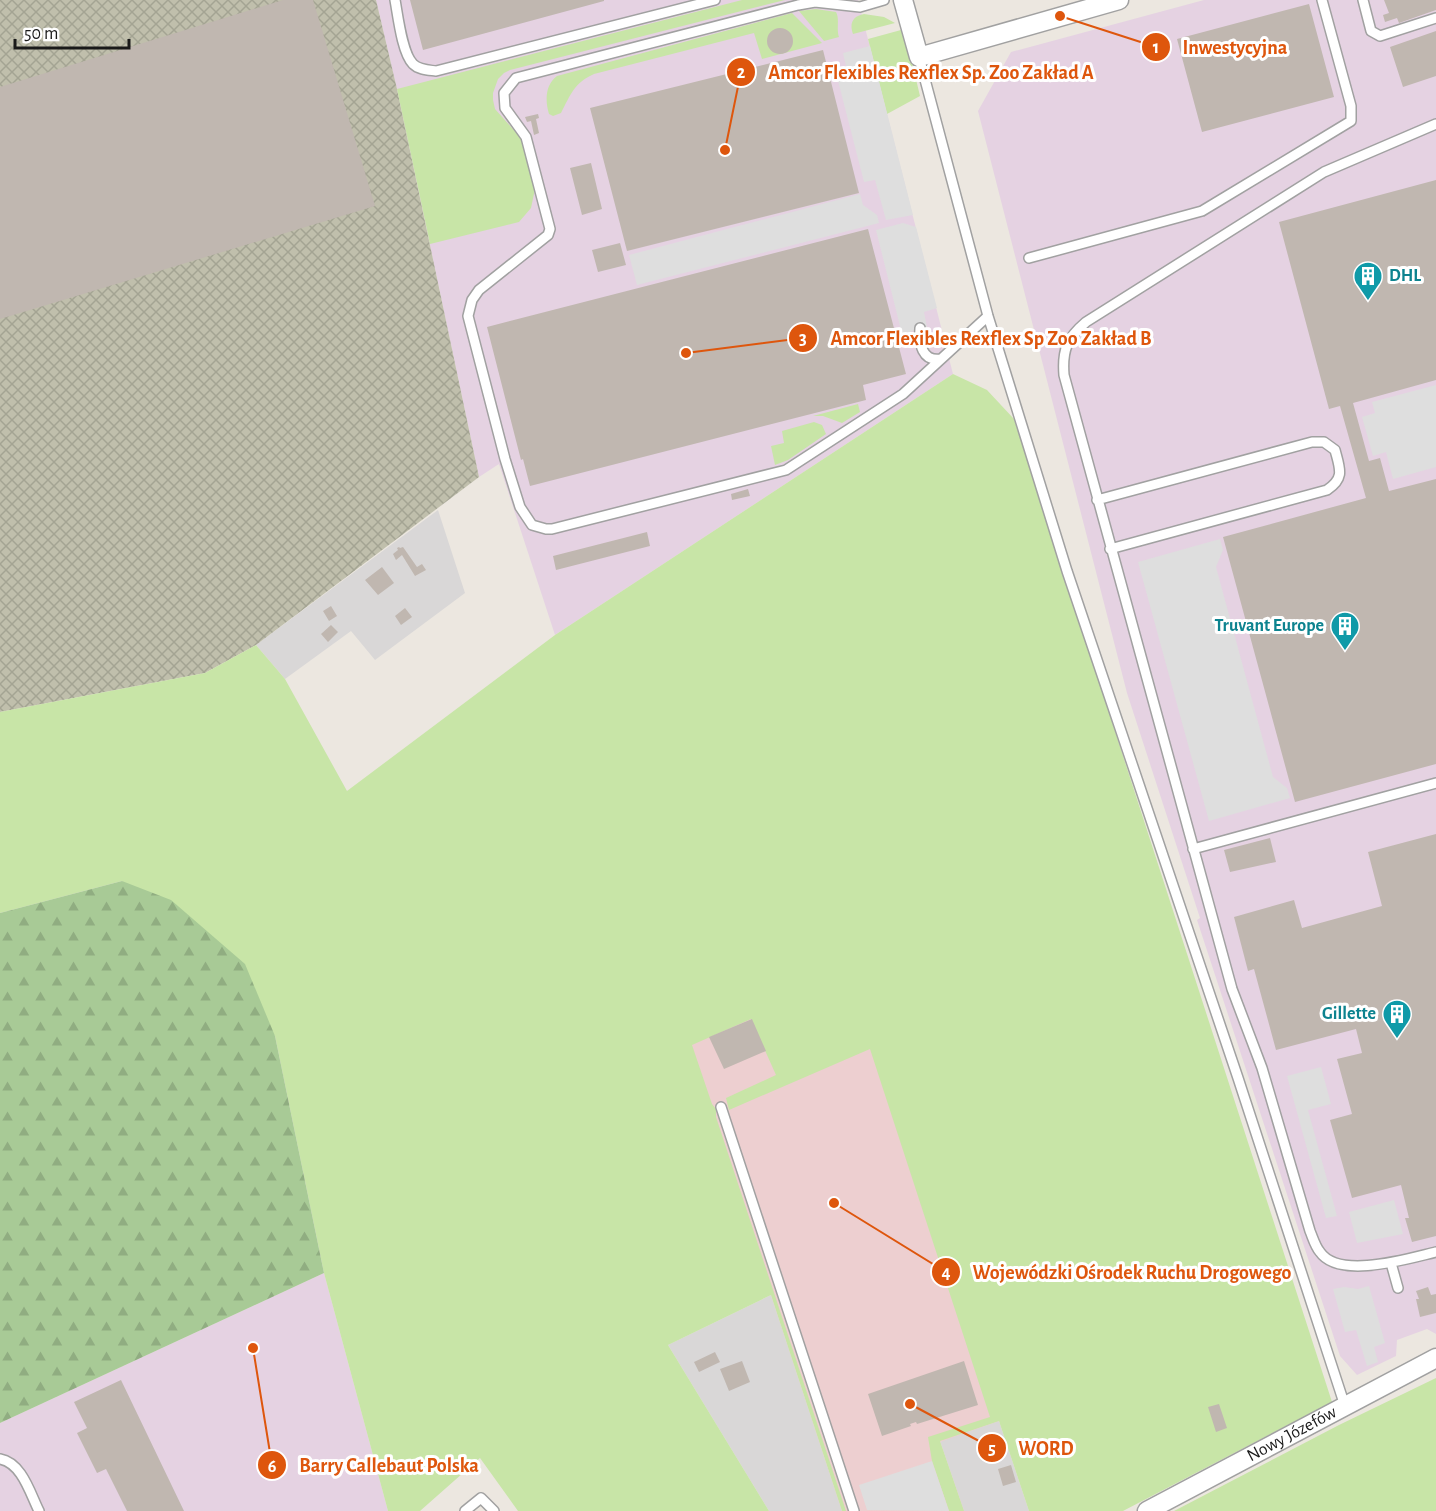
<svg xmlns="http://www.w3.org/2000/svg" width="1436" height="1511" viewBox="0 0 1436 1511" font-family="'Alegreya Sans',sans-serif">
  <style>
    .residential { fill: #d9d7d7 }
    .commercial { fill: #edcfd0 }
    .industrial { fill: #e5d2e2 }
    .construction { fill: url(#construction-cross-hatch) }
    .grass { fill: #c8e5a7 }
    .forest { fill: url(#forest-firs) }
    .parking { fill: #dedede }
    .building { fill: #c0b7b0 }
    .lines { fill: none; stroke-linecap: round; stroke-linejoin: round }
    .service-casing { stroke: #a1a1a1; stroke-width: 12 }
    .minor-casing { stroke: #a1a1a1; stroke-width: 21 }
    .service { stroke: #fff; stroke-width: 9 }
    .minor { stroke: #fff; stroke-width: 18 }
    .labels { text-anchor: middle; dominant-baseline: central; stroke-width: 6; stroke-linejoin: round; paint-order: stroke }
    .culture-label { font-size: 18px; font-weight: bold; fill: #0d838f; stroke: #fff; text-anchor: end }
    .street-label { font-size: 18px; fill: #1a1a1a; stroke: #fff }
    .leader { fill: none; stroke: #de560d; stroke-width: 2 }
    .callout-dot { fill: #de560d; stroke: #fff; stroke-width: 2 }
    .mark-label { font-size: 18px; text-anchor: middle; font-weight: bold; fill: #fff }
    .callout-label { font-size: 20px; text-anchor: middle; font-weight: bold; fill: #de560d; stroke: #fff; stroke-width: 6; stroke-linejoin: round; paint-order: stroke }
  </style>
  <defs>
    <pattern id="construction-cross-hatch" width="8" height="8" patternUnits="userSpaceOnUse" patternTransform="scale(1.5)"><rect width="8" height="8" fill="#c0bfac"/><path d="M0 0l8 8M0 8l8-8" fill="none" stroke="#a4a493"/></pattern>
    <pattern id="forest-firs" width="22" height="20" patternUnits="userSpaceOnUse" patternTransform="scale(1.5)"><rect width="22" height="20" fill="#a8ca96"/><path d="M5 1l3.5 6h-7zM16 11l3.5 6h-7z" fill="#90ad81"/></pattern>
  </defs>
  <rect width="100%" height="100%" fill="#ece7e0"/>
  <path class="residential" d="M 438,510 L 465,593 L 375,660 L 351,631 L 285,679 L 256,645 Z
    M 771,1295 L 842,1511 L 769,1511 L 668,1345 Z
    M 999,1421 L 1029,1511 L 964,1511 L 940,1441 Z"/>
  <path class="commercial" d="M 845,954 L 999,1421 L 940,1442 L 964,1511 L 842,1511 L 682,1024 Z"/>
  <path class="industrial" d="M 376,0 L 858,0 L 953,374 L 555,635 L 499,464 L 479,477 L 397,89 Z
    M 1204,0 L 1436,0 L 1436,1334 L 1427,1329 L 1397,1340 L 1396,1356 L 1357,1375 L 1340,1356 L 1197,920 L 1200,918 L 1127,693 L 978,111 L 1011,52 Z
    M 324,1273 L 388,1511 L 0,1511 L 0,1423 Z"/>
  <path class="construction" d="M 0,0 L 376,0 L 397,89 L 479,477 L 256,645 L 205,673 L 0,712 Z"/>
  <path class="grass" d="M 742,0 L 785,0 L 510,70 L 504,73 L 498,79 L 493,93 L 493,100 L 495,109 L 521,138 L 535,189 L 531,208 L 519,222 L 430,244 L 397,89 Z
    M 816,9 L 836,12 C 840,19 836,29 839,37 L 824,41 L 799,11 Z
    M 792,13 L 822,43 L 762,59 L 754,33 L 594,74 C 574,83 571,94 561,113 L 553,116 L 549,114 C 545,101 545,85 557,76 Z
    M 864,14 L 884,17 L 895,23 L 853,34 C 849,23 853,16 864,14 Z
    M 901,30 L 905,33 L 920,96 L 887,114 L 868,39 Z
    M 953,374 L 987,390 L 1014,419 L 1332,1402 L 1123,1511 L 1029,1511 L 999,1421 L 940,1441 L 964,1511 L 949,1511 L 932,1461 L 928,1437 L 990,1417 L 870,1049 L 729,1110 L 726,1098 L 776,1075 L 751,1019 L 692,1045 L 712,1104 L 716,1109 L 716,1117 L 846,1511 L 842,1511 L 771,1295 L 668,1345 L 769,1511 L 518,1511 L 480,1458 L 420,1511 L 388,1511 L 324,1273 L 275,1036 L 122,881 L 0,913 L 0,712 L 205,673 L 256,645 L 285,679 L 347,791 L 555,635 Z
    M 858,404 L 860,412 L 842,423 L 823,416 L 813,416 Z
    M 814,422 L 822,425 L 826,434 L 788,460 L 775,465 L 771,446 L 784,443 L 782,431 Z
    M 1436,1378 L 1436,1511 L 1174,1511 L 1339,1425 Z"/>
  <path class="forest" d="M 122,881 L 171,900 L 245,964 L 275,1036 L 324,1273 L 0,1423 L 0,913 Z"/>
  <path class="parking" d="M 870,46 L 913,215 L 886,220 L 875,180 L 864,182 L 835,69 L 846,66 L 843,53 Z
    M 860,194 L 863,205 L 877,215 L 879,223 L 637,285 L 629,255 Z
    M 903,223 L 916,227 L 937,308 L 924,312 L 927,327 L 902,334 L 876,230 Z
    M 1436,385 L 1436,467 L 1393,479 L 1386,452 L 1373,456 L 1362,417 L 1375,413 L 1372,402 Z
    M 1220,539 L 1223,550 L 1216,567 L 1273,777 L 1287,788 L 1290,798 L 1209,821 L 1138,562 Z
    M 1321,1067 L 1331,1104 L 1308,1110 L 1337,1216 L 1326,1218 L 1287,1076 Z
    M 1394,1200 L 1403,1234 L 1357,1243 L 1349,1212 Z
    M 1369,1286 L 1385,1343 L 1374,1347 L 1378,1362 L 1367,1366 L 1356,1330 L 1345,1332 L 1333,1289 L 1344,1287 L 1358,1289 Z
    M 932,1461 L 949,1511 L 867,1510 L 859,1485 Z"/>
  <path class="building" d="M 283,0 L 313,0 L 375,206 L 0,319 L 0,87 Z
    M 410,0 L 604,0 L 604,1 L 423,50 Z
    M 1384,0 L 1436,0 L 1436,10 L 1399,23 L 1397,18 L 1385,22 L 1383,15 L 1389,13 Z
    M 1309,4 L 1334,97 L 1202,132 L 1177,39 Z
    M767 41a13 13 0 1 1 26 0a13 13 0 1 1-26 0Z
    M 1436,31 L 1436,76 L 1403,87 L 1390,47 Z
    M 823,50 L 859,193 L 627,251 L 590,108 Z
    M 538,114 L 539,118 L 536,119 L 539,133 L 534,135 L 531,121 L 527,122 L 525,117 Z
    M 591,163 L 602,209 L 582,215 L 570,168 Z
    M 1436,180 L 1436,380 L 1353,403 L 1369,461 L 1380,458 L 1389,491 L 1436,479 L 1436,764 L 1295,802 L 1223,537 L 1366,498 L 1340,406 L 1329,409 L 1279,222 Z
    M 868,229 L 906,374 L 863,385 L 866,400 L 530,486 L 523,459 L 521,460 L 487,327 Z
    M 620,243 L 626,265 L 598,272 L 592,250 Z
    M 748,489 L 750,496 L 732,500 L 731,494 Z
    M 647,532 L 650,546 L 556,570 L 553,556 Z
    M 399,547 L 400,548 L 403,547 L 417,567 L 422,564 L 426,570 L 415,576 L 402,555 L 396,560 L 393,554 L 398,550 L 397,548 Z
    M 382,567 L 394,583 L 378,595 L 365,580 Z
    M 331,606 L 337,616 L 329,621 L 323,611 Z
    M 405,608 L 412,617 L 401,625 L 395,616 Z
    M 331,625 L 338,632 L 328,642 L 321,634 Z
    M 1436,834 L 1436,1236 L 1412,1242 L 1405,1218 L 1409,1218 L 1401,1185 L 1352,1198 L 1330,1120 L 1352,1114 L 1337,1059 L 1362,1053 L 1356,1029 L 1276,1050 L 1254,969 L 1248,971 L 1234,917 L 1294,900 L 1302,928 L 1382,906 L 1368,852 Z
    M 1270,838 L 1276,862 L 1230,872 L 1224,850 Z
    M 752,1019 L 766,1051 L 724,1069 L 709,1037 Z
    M 1428,1287 L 1431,1295 L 1436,1294 L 1436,1313 L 1420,1317 L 1416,1299 L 1419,1299 L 1416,1291 Z
    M 715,1352 L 720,1362 L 699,1372 L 694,1362 Z
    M 742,1361 L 750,1382 L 729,1391 L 720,1369 Z
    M 964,1361 L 978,1405 L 917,1424 L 916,1422 L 910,1424 L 911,1426 L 882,1436 L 868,1394 Z
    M 121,1380 L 184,1511 L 127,1511 L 106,1469 L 97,1473 L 77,1433 L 87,1428 L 74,1402 Z
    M 1219,1404 L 1227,1428 L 1216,1432 L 1208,1407 Z
    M 1011,1465 L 1016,1482 L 1003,1486 L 998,1469 Z"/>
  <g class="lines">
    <g class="service-casing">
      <path id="service" d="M 395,0 C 398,16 402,53 413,64 C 419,70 428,70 436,71 L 715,0
        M 884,0 L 860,7 L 815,2 L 798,5 L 516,78 L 504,93 L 505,108 L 526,137 L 550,229 L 548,235 L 479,290 L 472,300 L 468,316 L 505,459 L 520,507 L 532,525 L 546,529 L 552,529 L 786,470 L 903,394 L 988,316
        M 1363,0 L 1371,31 L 1380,36 L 1436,18
        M 919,57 L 988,316 L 1067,571 L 1238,1078 L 1345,1406
        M 1436,124 L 1324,172 L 1086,322 C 1067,338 1062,350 1064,375 L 1232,989 L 1262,1068 L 1310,1231 C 1313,1238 1315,1246 1320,1252 C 1339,1280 1410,1258 1436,1252
        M 1029,258 L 1202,211 L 1351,121 L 1351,106 L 1322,0
        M 920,328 C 919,344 922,362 941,359
        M 1097,500 L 1312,442 L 1324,442 L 1335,450 C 1340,469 1345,478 1327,490 L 1110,549
        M 1193,849 L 1436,783
        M 721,1107 L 854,1511
        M 1391,1263 L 1398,1288
        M 0,1459 C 22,1463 30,1493 39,1511
        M 465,1511 L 481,1498 L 494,1511"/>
    </g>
    <g class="minor-casing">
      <g id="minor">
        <path d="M 903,0 L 919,57 L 1119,0"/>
        <path id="s1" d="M 1147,1511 L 1436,1358"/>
      </g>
    </g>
    <use href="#service" class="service"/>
    <use href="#minor" class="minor"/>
  </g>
  <defs>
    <g id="building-pin" transform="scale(1.5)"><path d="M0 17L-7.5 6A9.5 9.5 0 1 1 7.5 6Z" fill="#0f9aa8" stroke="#fff"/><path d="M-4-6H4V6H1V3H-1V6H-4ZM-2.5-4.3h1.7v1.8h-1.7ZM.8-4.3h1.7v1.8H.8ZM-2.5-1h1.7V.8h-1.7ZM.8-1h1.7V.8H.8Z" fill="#fff"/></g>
  </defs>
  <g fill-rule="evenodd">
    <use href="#building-pin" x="1368" y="276"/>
    <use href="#building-pin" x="1345" y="626"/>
    <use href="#building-pin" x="1397" y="1014"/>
  </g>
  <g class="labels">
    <g class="culture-label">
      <text x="1389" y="276" text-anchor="start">DHL</text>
      <text x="1324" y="626">Truvant Europe</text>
      <text x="1376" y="1014">Gillette</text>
    </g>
    <g class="street-label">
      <text stroke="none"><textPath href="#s1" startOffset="164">Nowy Józefów</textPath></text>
    </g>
  </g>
  <path class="leader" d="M1060 16L1156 47M725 150L741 72M686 353L803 338M834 1203L946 1272M910 1404L992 1448M253 1348L272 1465"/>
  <g class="callout-dot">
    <circle cx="1060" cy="16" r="6"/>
    <circle cx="725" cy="150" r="6"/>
    <circle cx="686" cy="353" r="6"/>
    <circle cx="834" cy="1203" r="6"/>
    <circle cx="910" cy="1404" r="6"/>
    <circle cx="253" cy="1348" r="6"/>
    <circle cx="1156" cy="47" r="15"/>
    <circle cx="741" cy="72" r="15"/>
    <circle cx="803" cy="338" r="15"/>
    <circle cx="946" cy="1272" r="15"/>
    <circle cx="992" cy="1448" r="15"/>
    <circle cx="272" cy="1465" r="15"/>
  </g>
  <g class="mark-label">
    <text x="1156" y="53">1</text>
    <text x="741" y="78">2</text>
    <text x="803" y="344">3</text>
    <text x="946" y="1278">4</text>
    <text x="992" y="1454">5</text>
    <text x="272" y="1472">6</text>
  </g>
  <g class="callout-label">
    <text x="1235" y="54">Inwestycyjna</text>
    <text x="931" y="79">Amcor Flexibles Rexflex Sp. Zoo Zakład A</text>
    <text x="991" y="345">Amcor Flexibles Rexflex Sp Zoo Zakład B</text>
    <text x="1132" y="1279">Wojewódzki Ośrodek Ruchu Drogowego</text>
    <text x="1046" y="1455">WORD</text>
    <text x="389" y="1472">Barry Callebaut Polska</text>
  </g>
  <path d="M15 39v9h114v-9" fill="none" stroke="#1a1a1a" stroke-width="3"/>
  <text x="24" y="39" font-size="18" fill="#1a1a1a" stroke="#ffffff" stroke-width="4.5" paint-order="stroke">50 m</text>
</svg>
